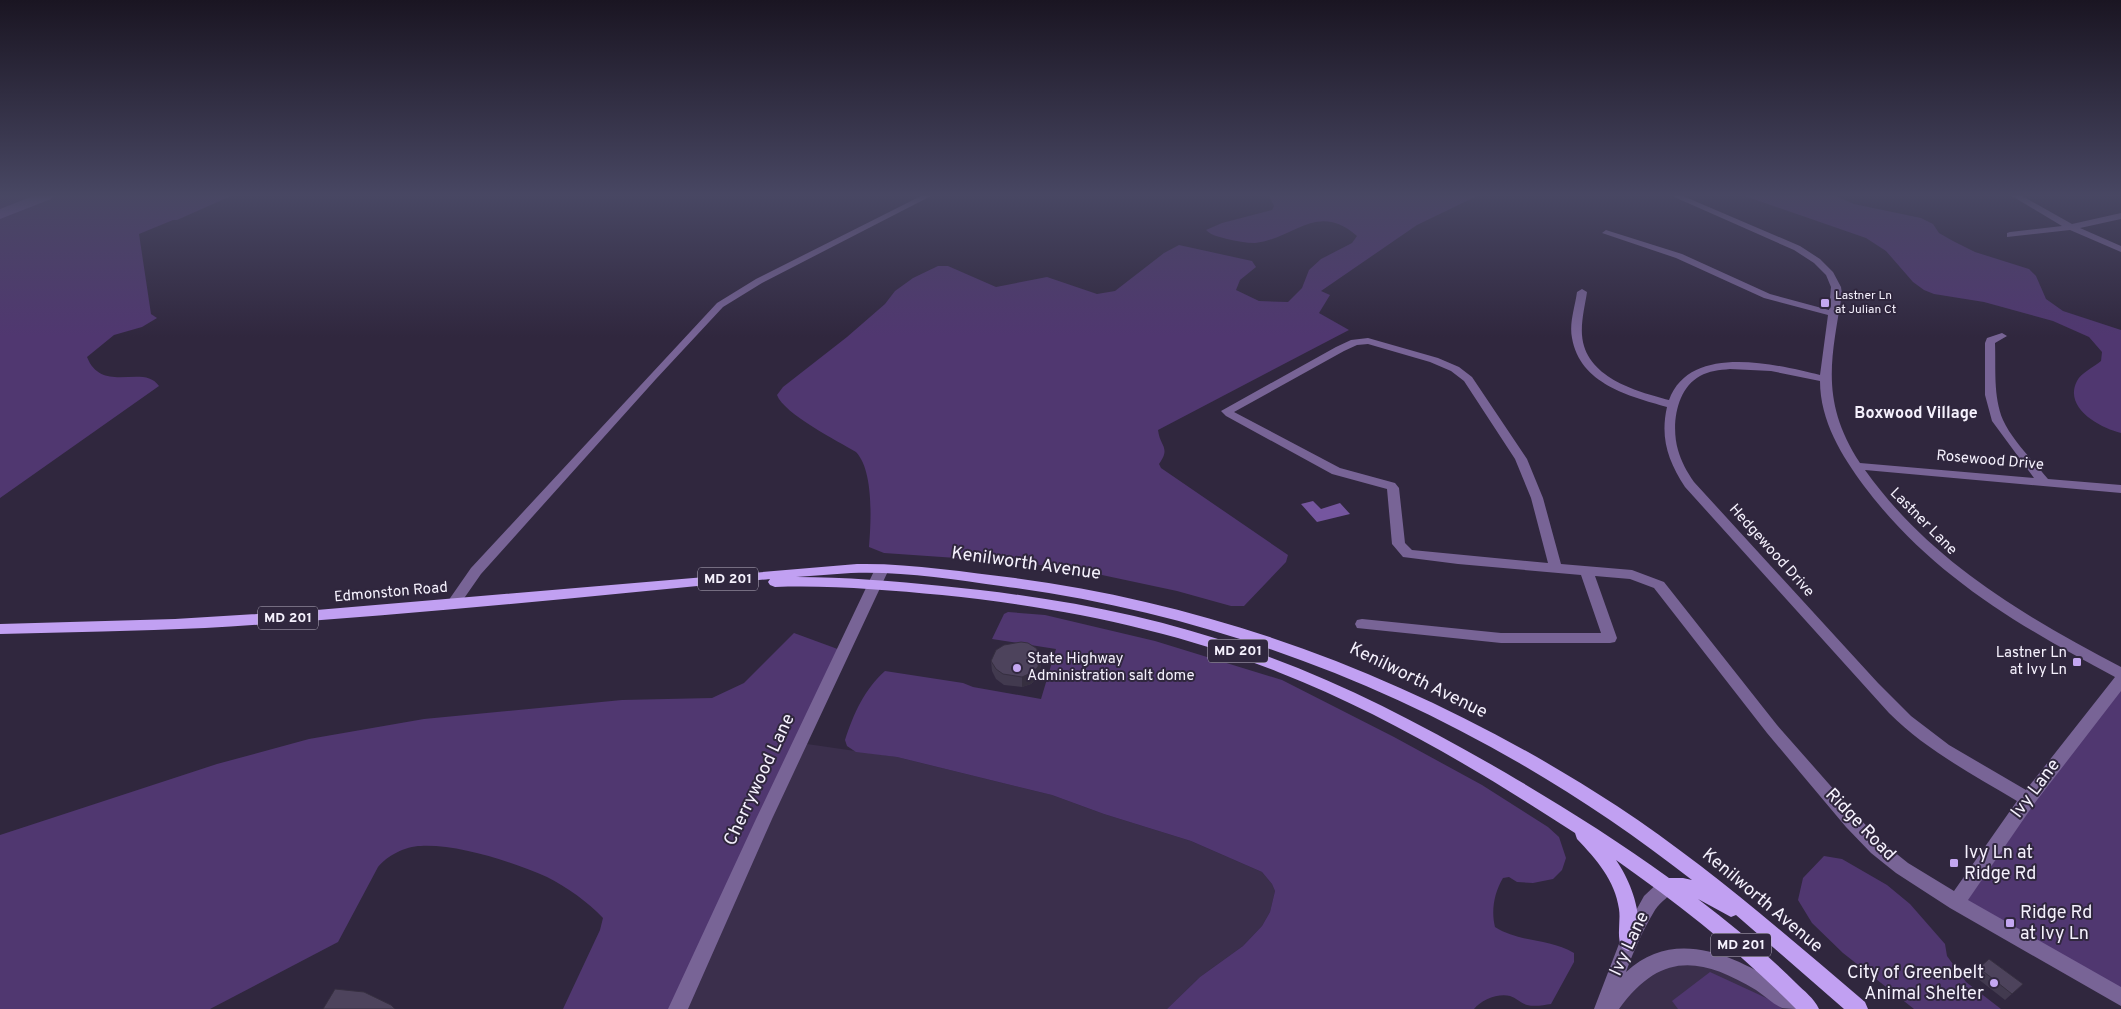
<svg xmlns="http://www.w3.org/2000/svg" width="2121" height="1009" viewBox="0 0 2121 1009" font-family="Overpass,sans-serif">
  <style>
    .built { fill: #3b2f4c }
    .green { fill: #503770 }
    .water { fill: #75569f }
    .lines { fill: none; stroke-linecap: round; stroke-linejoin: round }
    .river { fill: #75569f; fill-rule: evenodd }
    .minor { fill: #786496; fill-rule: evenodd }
    .major { fill: #c1a0f2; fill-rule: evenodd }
    .wall { fill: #423a4f }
    .shaded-wall { fill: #362f40 }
    .building { fill: #4d435c; stroke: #362f40 }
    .poi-dot { fill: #c4a7f1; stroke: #30273e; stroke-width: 2 }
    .labels { text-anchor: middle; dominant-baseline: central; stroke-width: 4; stroke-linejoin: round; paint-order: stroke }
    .far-poi-label { font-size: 12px; fill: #f5f1fd; stroke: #30273e; text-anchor: start }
    .shield { fill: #30273e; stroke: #bab4c4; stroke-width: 1 }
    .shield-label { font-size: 14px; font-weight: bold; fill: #f5f1fd }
    .street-label { font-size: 15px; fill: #f5f1fd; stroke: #30273e }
    .poi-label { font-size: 15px; fill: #f5f1fd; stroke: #30273e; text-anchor: end }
    .neighbourhood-label { font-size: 16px; font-weight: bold; fill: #f5f1fd; stroke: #30273e }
    .near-street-label { font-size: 18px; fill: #f5f1fd; stroke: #30273e }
    .near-poi-label { font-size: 18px; fill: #f5f1fd; stroke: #30273e; text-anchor: start }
  </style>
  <rect width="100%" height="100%" fill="#30273e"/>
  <path class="built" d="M 800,743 L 897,757 L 1052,795 L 1104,814 L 1191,841 L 1262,872 L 1272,884 L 1275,891 L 1270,912 L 1262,926 L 1243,946 L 1200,977 L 1167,1009 L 678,1009 Z
    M 1710,960 L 1799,1009 L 1608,1009 L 1639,972 Z"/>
  <path class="green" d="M 0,196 L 231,196 L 177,220 L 173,220 L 139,234 L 151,314 L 157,318 L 142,327 L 114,335 L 87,357 C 102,395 144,363 159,386 L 0,498 Z
    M 1269,196 L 1477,196 L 1417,225 L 1321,291 L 1330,295 L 1319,313 L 1349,330 L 1158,430 C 1160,447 1171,447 1159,464 L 1161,468 L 1288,555 L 1286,562 L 1244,606 L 1231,606 L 1177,591 L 1102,575 L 1027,563 L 884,553 L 869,547 C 871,522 874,471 856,452 C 838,441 784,414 777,395 L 783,387 L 847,337 L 885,304 L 895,291 L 913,278 L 938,266 L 948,266 L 996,287 L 1047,277 L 1097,294 L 1115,291 L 1164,253 L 1179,245 L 1252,261 L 1256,267 L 1240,280 L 1236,290 L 1259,301 L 1288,302 L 1302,288 L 1309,270 L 1321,259 L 1352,243 L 1357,236 C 1317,201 1294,239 1255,243 C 1246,243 1236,241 1227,239 C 1220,237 1212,236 1206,230 L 1222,223 L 1272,210 L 1274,206 Z
    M 1745,196 L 1836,196 L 1854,204 L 1921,218 L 1933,224 L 1939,233 L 1953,241 L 1975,252 L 2029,269 L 2036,276 L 2046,299 L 2063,311 L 2121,330 L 2121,433 C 2100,428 2063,408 2077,381 C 2081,373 2094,367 2101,361 L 2102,352 L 2089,337 L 2053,321 L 1984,302 L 1934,294 L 1924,290 L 1913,282 L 1886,251 L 1866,238 Z
    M 1008,612 L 1045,615 L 1155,641 L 1282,680 L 1394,737 L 1482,785 L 1548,827 L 1559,837 L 1566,858 L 1562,870 L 1553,879 L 1533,883 L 1517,882 L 1509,877 L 1503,878 C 1494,893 1491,911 1495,927 C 1520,943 1549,938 1574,953 L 1574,962 L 1551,1004 C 1544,1005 1535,1007 1527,1005 C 1521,1003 1516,998 1510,996 C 1498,993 1481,1000 1474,1009 L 1167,1009 L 1200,977 L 1243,946 L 1262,926 L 1270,912 L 1275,891 L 1272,884 L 1262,872 L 1191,841 L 1104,814 L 1052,795 L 897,757 L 856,752 L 847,746 L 845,740 C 854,713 864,690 885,671 L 963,683 L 973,687 L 1041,699 L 1056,649 L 992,639 L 1004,614 Z
    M 794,633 L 843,651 L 678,1009 L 563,1009 L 600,930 L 603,918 C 588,902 567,887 547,877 C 514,862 457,844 421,846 C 405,846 387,856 378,867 L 338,942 L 210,1009 L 0,1009 L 0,835 L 217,764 L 309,739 L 424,719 L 622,700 L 712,698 L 744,683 Z
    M 2121,680 L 2121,997 L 1956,902 Z
    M 1824,856 L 1842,859 L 1887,885 L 1910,904 L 1945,944 L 1947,956 L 1966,982 L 2001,1009 L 1914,1009 L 1843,953 L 1812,923 L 1798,900 L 1803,878 Z
    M 1710,972 L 1775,1002 L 1782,1009 L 1678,1009 L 1672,1001 Z"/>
  <path class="water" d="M 1313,501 L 1321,509 L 1340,503 L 1350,514 L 1317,522 L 1301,504 Z"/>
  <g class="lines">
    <path class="river" d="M 33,196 L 54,196 L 51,199 L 0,219 L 0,209 Z"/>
    <path class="minor" d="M 921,196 L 931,196 L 762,283 L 723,307 L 656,379 L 481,574 L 458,607 L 448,607 L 446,604 L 471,568 L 717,303 L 756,279 Z
      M 1672,196 L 1683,196 L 1800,246 L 1820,259 L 1833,272 L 1841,287 L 1842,294 C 1831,360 1820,401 1860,463 L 2034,478 L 1992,421 L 1985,395 L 1985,343 L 1987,338 L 2002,333 L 2007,336 L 1995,343 C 1996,368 1993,396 2003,420 C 2012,440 2034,462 2048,479 L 2121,485 L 2121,493 L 1865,470 C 1930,561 2024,616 2121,667 L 2121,691 L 2034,804 L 1968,900 L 2121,987 L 2121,1006 L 1950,908 L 1896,873 L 1871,853 L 1846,827 L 1767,733 L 1654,588 L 1630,579 L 1595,576 L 1617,638 L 1615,642 L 1610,643 L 1501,643 L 1357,628 L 1355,624 L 1357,620 L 1362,619 L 1501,633 L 1601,633 L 1581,575 L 1458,564 L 1403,557 L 1392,544 L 1387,489 L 1332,474 L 1226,416 L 1221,411 L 1336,347 L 1351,340 L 1368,338 L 1438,358 L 1459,367 L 1472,377 L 1527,459 L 1543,498 L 1561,564 L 1632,570 L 1664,582 L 1777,725 L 1858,817 L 1883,843 L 1908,863 L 1954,891 L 2017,801 C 1972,774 1926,750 1889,713 L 1685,487 C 1668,461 1660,438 1667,407 C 1629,396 1580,384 1572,338 C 1569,323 1575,307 1577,292 L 1582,289 L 1587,292 C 1585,306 1581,320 1582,335 C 1585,377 1635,391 1669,400 C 1690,343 1775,364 1820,375 L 1828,315 L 1764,298 L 1676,258 L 1602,233 L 1606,230 L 1609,231 L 1682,254 L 1770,294 L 1829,310 L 1831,287 L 1826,275 L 1814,263 L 1794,250 ZM 1368,344 L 1430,362 L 1451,371 L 1464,381 L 1515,459 L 1531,498 L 1548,563 L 1412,550 L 1405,543 L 1399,488 L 1395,483 L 1340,468 L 1234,412 L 1344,351 L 1357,345 ZM 1730,369 L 1771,371 L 1820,381 C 1820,421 1842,456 1864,486 C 1931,575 2019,626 2115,677 L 2026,790 L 1949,745 L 1911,716 L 1878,683 L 1694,482 C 1687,472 1681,461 1678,450 C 1671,426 1676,389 1700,376 C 1709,371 1719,370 1730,369 Z
      M 2012,196 L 2022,196 L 2072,224 L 2121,213 L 2121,219 L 2080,228 L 2121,246 L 2121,252 L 2070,230 L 2007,237 L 2007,233 L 2010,232 L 2062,226 Z
      M 882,565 L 887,566 L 889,569 L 772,819 L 688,1009 L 668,1009 L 756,819 L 875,569 L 877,566 Z
      M 1667,878 L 1673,880 L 1676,886 C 1671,896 1661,901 1655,910 C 1643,930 1634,950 1626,972 C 1682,919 1756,967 1806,1002 L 1809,1009 C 1801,1009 1788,1009 1782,1008 C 1773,1004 1765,996 1756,990 C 1700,956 1660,952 1619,1009 L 1594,1009 L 1622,936 L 1644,896 L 1661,880 Z"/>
    <path class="major" d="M 857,564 C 910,563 963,572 1015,578 C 1230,606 1436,688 1617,806 C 1705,864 1785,934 1865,1002 L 1868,1009 L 1844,1009 L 1736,915 L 1731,917 L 1698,899 C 1732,925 1765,952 1796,983 C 1804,991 1814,998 1819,1009 L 1796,1009 C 1741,953 1680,905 1616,860 C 1632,883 1646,921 1634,948 L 1628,951 L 1622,948 C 1616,936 1621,922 1619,909 C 1615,880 1596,859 1577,839 L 1575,833 C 1481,772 1383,713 1278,672 C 1171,629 1057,607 942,595 C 886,590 831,585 775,587 L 770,585 L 768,582 L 770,579 C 582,597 394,617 205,628 C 137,631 68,632 0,634 L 0,624 L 175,619 L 305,611 ZM 851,573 C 901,571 951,579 1001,586 C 1256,619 1490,722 1692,880 L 1683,878 L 1669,878 C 1617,840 1562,806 1506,773 C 1423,725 1338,680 1247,649 C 1149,614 1046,596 942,586 C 894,581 845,577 796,577 Z"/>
  </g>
  <path class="wall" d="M 1040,654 L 1041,665 L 1038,678 L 1031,684 L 1022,687 L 1004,685 L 996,679 L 992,671 L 991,661 Z
    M 1989,959 L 2023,984 L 2005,1000 L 1973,975 Z"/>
  <path class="shaded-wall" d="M 1040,654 L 1041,665 L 1038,678 L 1031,684 L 1022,687 L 1022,677 Z"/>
  <path class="building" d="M 1021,642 L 1028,643 L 1036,648 L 1040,654 L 1038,667 L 1031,673 L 1022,677 L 1003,674 L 996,669 L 991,661 L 996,650 L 1004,645 Z
    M 1989,959 L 2023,984 L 2012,994 L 1979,968 Z
    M 335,989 L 364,992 L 391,1005 L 395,1009 L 323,1009 Z"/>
  <linearGradient id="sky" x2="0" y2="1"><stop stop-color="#1a1522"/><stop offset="0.58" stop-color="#484763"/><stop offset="1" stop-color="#484763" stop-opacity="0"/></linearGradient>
  <rect width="2121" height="337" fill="url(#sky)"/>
  <g class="poi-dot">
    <rect x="1820" y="298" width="10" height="10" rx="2.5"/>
    <rect x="2072" y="657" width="10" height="10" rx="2.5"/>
    <circle cx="1017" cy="668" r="5"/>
    <rect x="1949" y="858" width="10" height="10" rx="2.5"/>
    <rect x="2005" y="918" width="10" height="10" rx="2.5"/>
    <circle cx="1994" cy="983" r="5"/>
  </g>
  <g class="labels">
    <g class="far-poi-label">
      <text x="1835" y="296">Lastner Ln<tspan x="1835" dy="14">at Julian Ct</tspan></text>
    </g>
    <g class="shield">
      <rect x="698" y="567.5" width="60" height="23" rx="4"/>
      <rect x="258" y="606.5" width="60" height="23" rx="4"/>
      <rect x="1208" y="639.5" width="60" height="23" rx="4"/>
      <rect x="1711" y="933.5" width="60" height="23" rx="4"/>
    </g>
    <g class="shield-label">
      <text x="728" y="579">MD 201</text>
      <text x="288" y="618">MD 201</text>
      <text x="1238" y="651">MD 201</text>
      <text x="1741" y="945">MD 201</text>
    </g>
    <g class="street-label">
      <text transform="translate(1990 461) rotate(5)">Rosewood Drive</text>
      <text transform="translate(1923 522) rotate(45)">Lastner Lane</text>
      <text transform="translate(1771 551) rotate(48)">Hedgewood Drive</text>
      <text transform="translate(391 593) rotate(-5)">Edmonston Road</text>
    </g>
    <g class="poi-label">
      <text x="2067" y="653">Lastner Ln<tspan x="2067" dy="17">at Ivy Ln</tspan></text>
      <text x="1027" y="659" text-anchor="start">State Highway<tspan x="1027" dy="17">Administration salt dome</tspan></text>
    </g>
    <g class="neighbourhood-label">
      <text x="1916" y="414">Boxwood Village</text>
    </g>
    <g class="near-street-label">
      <text transform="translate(1026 564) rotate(8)">Kenilworth Avenue</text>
      <text transform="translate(1418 681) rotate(26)">Kenilworth Avenue</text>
      <text transform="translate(760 780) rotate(-65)">Cherrywood Lane</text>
      <text transform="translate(2036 789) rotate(-53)">Ivy Lane</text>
      <text transform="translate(1860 825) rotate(46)">Ridge Road</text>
      <text transform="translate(1762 901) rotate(40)">Kenilworth Avenue</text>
      <text transform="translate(1630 944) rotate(-65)">Ivy Lane</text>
    </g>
    <g class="near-poi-label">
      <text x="1964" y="853">Ivy Ln at<tspan x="1964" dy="21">Ridge Rd</tspan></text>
      <text x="2020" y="913">Ridge Rd<tspan x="2020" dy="21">at Ivy Ln</tspan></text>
      <text x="1984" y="973" text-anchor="end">City of Greenbelt<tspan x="1984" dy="21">Animal Shelter</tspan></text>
    </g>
  </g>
</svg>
